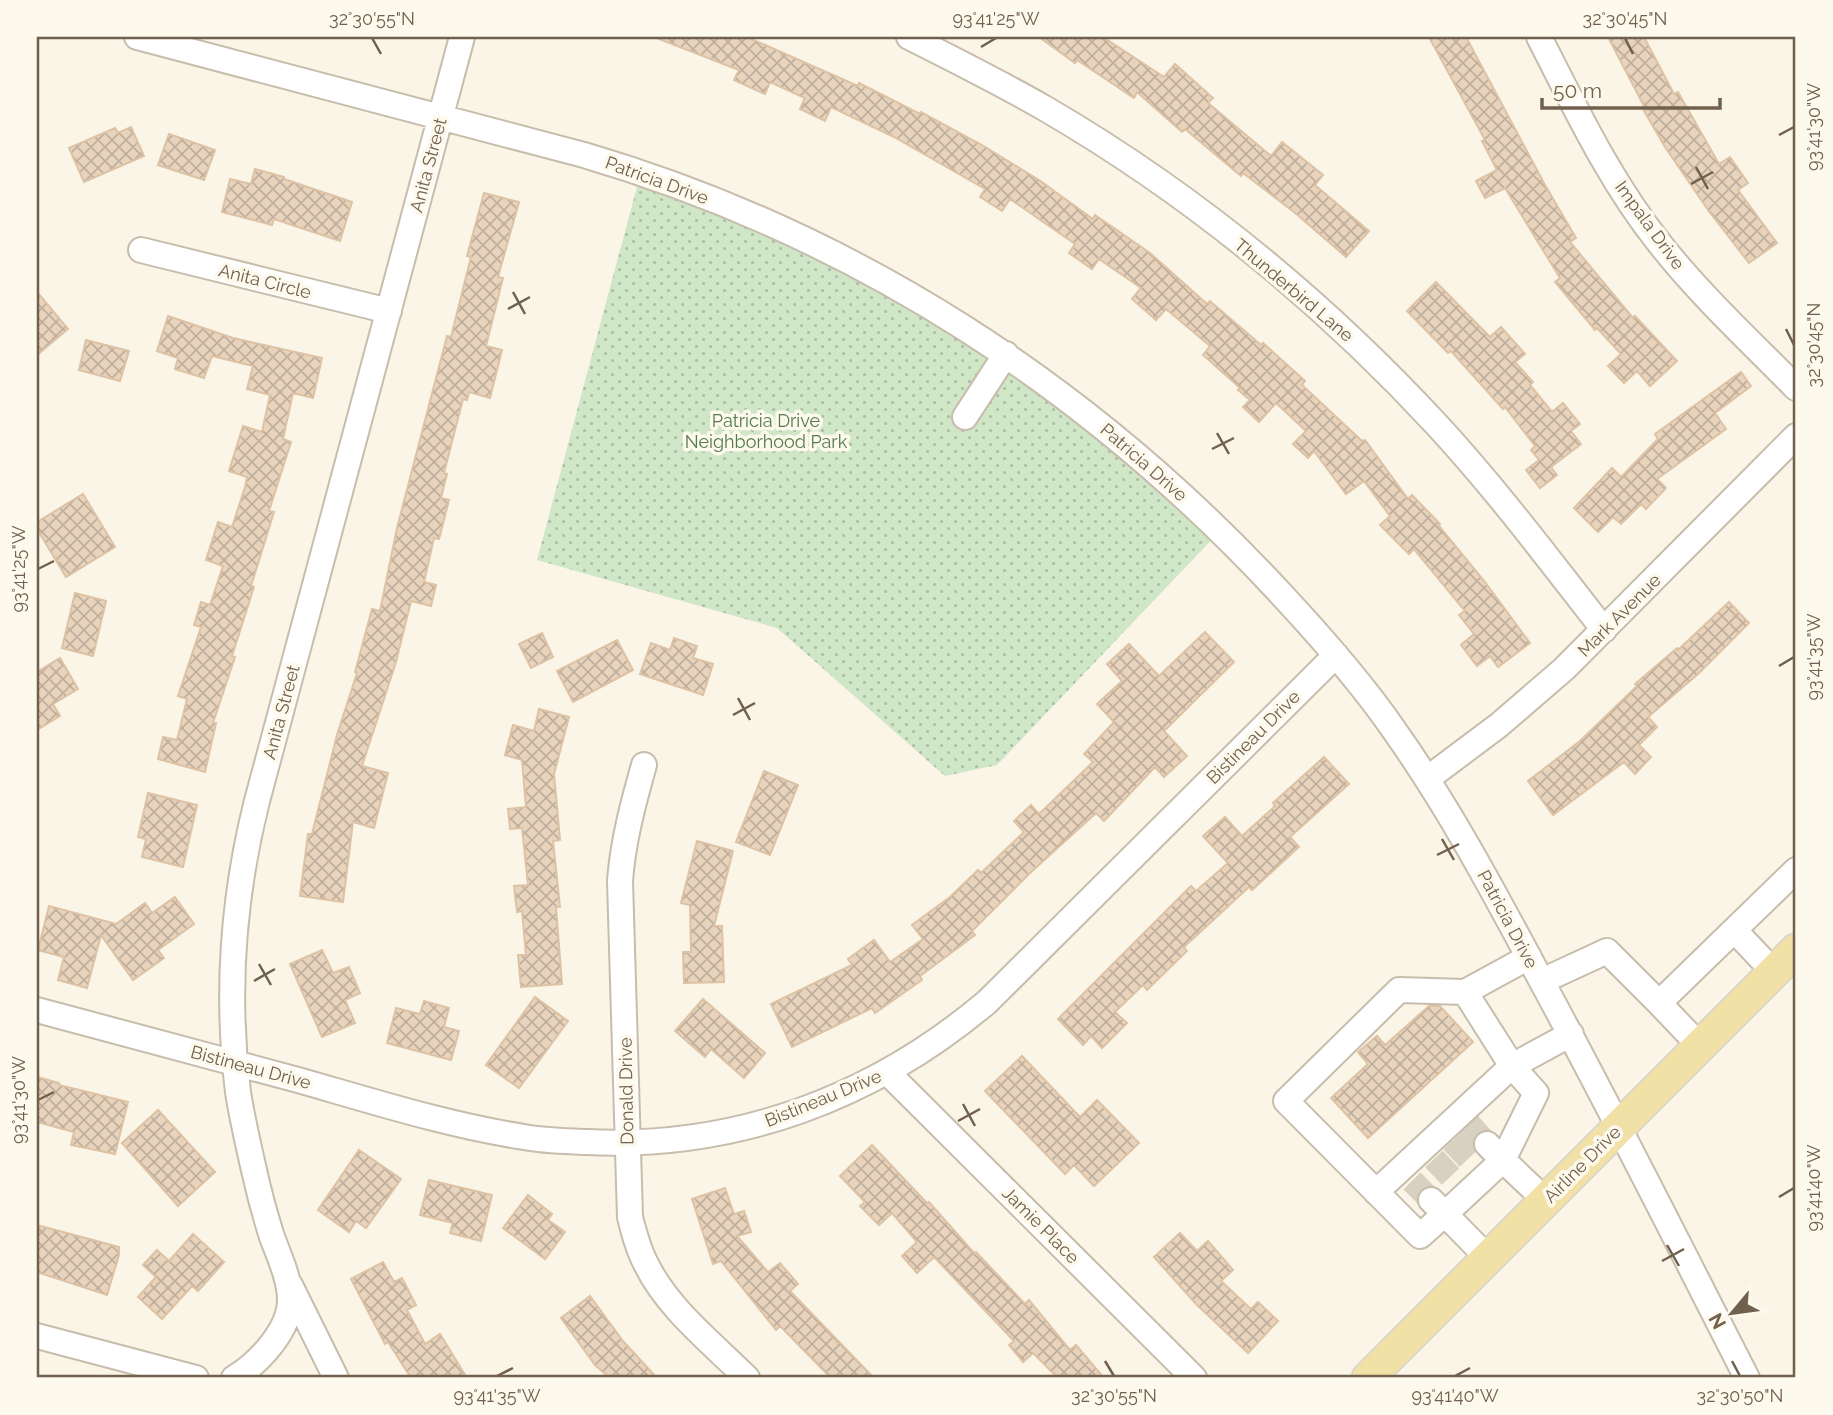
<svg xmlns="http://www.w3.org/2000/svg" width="1833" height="1415" viewBox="0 0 1833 1415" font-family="Raleway,sans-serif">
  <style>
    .park { fill: url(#park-dots) }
    .building { fill: url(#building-cross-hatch); stroke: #ddc2a4; stroke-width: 2 }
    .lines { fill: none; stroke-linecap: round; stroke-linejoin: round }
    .minor-tunnel { stroke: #d8d0c1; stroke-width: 24; stroke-dasharray: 24 12; stroke-linecap: butt }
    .minor-casing { stroke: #c8bdac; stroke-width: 28 }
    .major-casing { stroke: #d7d2cd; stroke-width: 35 }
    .minor { stroke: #fff; stroke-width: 24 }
    .major { stroke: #f1e1a7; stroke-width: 32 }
    .ticks { fill: none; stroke: #71604e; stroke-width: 2.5 }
    .labels { text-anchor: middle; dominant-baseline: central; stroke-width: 7; stroke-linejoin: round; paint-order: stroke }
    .street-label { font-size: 18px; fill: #71604e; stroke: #fdf9ed }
    .park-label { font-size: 18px; fill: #527b4b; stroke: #fdf9ed }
    .neatline { fill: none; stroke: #71604e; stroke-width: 2.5 }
    .ticks-label { font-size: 18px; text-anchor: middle; fill: #71604e }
  </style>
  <defs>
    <pattern id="park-dots" width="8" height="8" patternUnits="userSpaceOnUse" patternTransform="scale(1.75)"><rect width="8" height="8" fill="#cfe6c7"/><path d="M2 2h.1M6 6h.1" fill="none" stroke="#acbea4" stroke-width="1.8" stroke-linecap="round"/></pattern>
    <pattern id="building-cross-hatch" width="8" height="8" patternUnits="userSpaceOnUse" patternTransform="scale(1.75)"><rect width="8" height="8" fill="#e8d4bd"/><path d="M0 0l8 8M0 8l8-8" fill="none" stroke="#c0af9c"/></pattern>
  </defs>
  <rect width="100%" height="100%" fill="#faf5e7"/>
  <path class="park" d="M 641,172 L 1006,354 L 1221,530 L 997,765 L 945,776 L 777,628 L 537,560 Z"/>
  <path class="building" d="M 660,37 L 747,37 L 858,86 L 859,83 L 920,114 L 921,112 L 982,145 L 1039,180 L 1093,219 L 1095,215 L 1150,253 L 1207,304 L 1210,301 L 1261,345 L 1263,343 L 1305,381 L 1302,385 L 1362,441 L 1365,440 L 1408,499 L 1412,495 L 1440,524 L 1439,526 L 1485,582 L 1530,643 L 1498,667 L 1490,656 L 1477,666 L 1461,645 L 1474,634 L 1459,615 L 1465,611 L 1414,549 L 1409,554 L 1380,525 L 1390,516 L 1364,481 L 1346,494 L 1314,451 L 1308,458 L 1293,444 L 1306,431 L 1276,403 L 1259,422 L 1243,407 L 1250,400 L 1238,390 L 1240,388 L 1203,355 L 1210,346 L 1166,309 L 1156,320 L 1132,299 L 1141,288 L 1099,259 L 1092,269 L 1069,253 L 1075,244 L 1010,199 L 1002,211 L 980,197 L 985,189 L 894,137 L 831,107 L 825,121 L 800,109 L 805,98 L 770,82 L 765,94 L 734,80 L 739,70 L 659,39 Z
    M 1039,37 L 1103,37 L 1164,77 L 1175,64 L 1213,98 L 1208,103 L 1271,156 L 1282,142 L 1323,175 L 1315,185 L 1369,231 L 1346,257 L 1294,212 L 1243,173 L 1241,176 L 1185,129 L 1182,132 L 1137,92 L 1134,98 L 1077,60 L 1075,63 Z
    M 1429,37 L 1466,37 L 1545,185 L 1576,238 L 1570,242 L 1633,318 L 1635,316 L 1677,361 L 1650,386 L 1637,371 L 1624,383 L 1608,366 L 1621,354 L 1597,328 L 1595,330 L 1555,282 L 1560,278 L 1505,188 L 1485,198 L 1476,181 L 1497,170 L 1482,141 L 1485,140 Z
    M 1608,37 L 1644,37 L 1674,94 L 1678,92 L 1719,164 L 1730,157 L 1748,183 L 1738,190 L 1777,243 L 1749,263 L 1708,210 L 1665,147 L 1644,111 L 1646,110 Z
    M 131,127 L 144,156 L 84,182 L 69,148 L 115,128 L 118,133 Z
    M 169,134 L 215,150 L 204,180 L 158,165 Z
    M 255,169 L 284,177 L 284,179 L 352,202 L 340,241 L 274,219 L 272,225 L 222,212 L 230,179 L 251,184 Z
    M 484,193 L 519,202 L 498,277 L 503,278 L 486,346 L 502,350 L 490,398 L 469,392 L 467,400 L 463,399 L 444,473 L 447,474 L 441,498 L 449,500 L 439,539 L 434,538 L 424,582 L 436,585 L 431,606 L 411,601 L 396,662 L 362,766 L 388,773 L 374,828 L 353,822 L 343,902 L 300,896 L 308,834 L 312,834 L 337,735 L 357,673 L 355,672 L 372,609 L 380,611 L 397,528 L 447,336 L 451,337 L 471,257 L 467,256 Z
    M 1436,282 L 1490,337 L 1501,327 L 1525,354 L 1515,362 L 1533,382 L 1530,385 L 1552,412 L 1563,403 L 1580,424 L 1571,431 L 1581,444 L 1551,467 L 1557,475 L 1540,488 L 1526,470 L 1539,460 L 1531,450 L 1535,446 L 1505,407 L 1503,409 L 1451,351 L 1448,353 L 1407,311 Z
    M 37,292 L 68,329 L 37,355 Z
    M 168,316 L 233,338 L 322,358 L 313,398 L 293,393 L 283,439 L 291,442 L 269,511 L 274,512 L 251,586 L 254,587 L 232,656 L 235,657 L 213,723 L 216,723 L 205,772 L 158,759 L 163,737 L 177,740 L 187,699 L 178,696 L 201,627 L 194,625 L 201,602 L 210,605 L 223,566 L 206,560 L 218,522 L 232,527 L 245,487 L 247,477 L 229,471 L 243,426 L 262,432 L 270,395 L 247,389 L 253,366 L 212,356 L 204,378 L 175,369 L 178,358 L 157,351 Z
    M 86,340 L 129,351 L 120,381 L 79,370 Z
    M 1741,372 L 1751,386 L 1715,413 L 1726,429 L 1657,479 L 1666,488 L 1646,509 L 1641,504 L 1621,524 L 1613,517 L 1598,532 L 1574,508 L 1612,468 L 1621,477 L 1658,439 L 1655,434 Z
    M 83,494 L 115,547 L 66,577 L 37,529 L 37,522 Z
    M 75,593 L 106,601 L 93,656 L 62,648 Z
    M 1729,602 L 1749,623 L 1698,674 L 1648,717 L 1657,727 L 1639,745 L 1651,757 L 1635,774 L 1624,762 L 1553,815 L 1528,781 L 1580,741 L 1637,686 L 1635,684 L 1677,648 L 1678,650 Z
    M 1205,632 L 1234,662 L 1164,731 L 1187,756 L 1164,777 L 1155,767 L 1104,821 L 1096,813 L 1029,874 L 972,931 L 975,935 L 920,976 L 922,980 L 875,1013 L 872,1008 L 792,1047 L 771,1004 L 852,965 L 848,959 L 874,940 L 890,962 L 923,939 L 912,925 L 950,897 L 978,870 L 981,873 L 1024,832 L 1014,821 L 1031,805 L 1039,814 L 1093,762 L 1084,754 L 1114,722 L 1097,704 L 1122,681 L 1107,664 L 1129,644 L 1159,676 Z
    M 542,633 L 553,657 L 531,668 L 519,644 Z
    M 674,638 L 697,646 L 693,658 L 713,664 L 703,695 L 640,674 L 651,643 L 670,650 Z
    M 617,640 L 633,670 L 573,702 L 557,671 Z
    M 60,658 L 78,689 L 53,704 L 60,716 L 37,730 L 37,672 Z
    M 539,709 L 569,717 L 554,774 L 560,840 L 553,841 L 560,907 L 556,907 L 562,984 L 521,987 L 518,955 L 526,955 L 522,911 L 517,912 L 514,886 L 528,885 L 522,828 L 510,829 L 508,809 L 526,807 L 522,760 L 505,755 L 513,725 L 534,731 Z
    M 1324,757 L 1349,784 L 1290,837 L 1299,847 L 1252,890 L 1249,887 L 1184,947 L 1187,951 L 1147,990 L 1143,985 L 1115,1012 L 1127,1023 L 1102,1048 L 1091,1036 L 1083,1045 L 1058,1019 L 1191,886 L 1196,891 L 1228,863 L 1203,836 L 1225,817 L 1242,836 L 1275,806 L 1273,803 Z
    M 764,771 L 798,785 L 770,855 L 736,842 Z
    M 148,793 L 197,805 L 183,867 L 142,857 L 146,839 L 138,837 Z
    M 697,841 L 733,851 L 714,926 L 722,926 L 724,982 L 684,983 L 683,952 L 691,952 L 690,905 L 681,903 Z
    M 175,897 L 194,924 L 158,950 L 164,958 L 133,980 L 101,935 L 87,988 L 58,980 L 64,957 L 38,950 L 49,906 L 116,924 L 145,903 L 152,913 Z
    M 322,950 L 333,973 L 349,967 L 360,993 L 345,1000 L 355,1023 L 322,1037 L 290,964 Z
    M 535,997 L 568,1021 L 519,1088 L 486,1065 Z
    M 703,999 L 765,1053 L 744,1078 L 711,1049 L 705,1057 L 675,1031 Z
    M 424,1001 L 449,1008 L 444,1027 L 459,1031 L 451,1060 L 387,1043 L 396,1008 L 420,1014 Z
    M 1429,1006 L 1440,1006 L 1473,1042 L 1368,1138 L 1331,1098 L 1368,1064 L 1358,1052 L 1377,1036 L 1385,1045 Z
    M 1022,1056 L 1080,1117 L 1097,1100 L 1139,1143 L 1094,1186 L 1074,1165 L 1065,1174 L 985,1091 Z
    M 37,1077 L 59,1083 L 59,1085 L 128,1102 L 115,1154 L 71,1145 L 74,1132 L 37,1122 Z
    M 158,1110 L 215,1172 L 178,1206 L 122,1143 Z
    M 872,1145 L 927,1203 L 929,1202 L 974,1253 L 976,1252 L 1025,1304 L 1029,1300 L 1070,1350 L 1076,1345 L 1104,1378 L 1058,1378 L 1033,1353 L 1023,1362 L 1009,1345 L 1014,1341 L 934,1257 L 917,1273 L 902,1256 L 917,1242 L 892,1213 L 879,1225 L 860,1206 L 865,1202 L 840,1176 Z
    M 359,1150 L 401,1179 L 366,1228 L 356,1221 L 349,1232 L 318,1210 Z
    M 429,1180 L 492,1195 L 481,1241 L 450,1233 L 453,1223 L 420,1215 Z
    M 725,1188 L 734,1214 L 744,1211 L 751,1232 L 737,1236 L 768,1272 L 780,1263 L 798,1284 L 790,1291 L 874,1378 L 831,1378 L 780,1326 L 776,1330 L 721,1261 L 713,1264 L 692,1199 Z
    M 528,1195 L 552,1214 L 548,1220 L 565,1232 L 545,1259 L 503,1228 Z
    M 37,1225 L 119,1247 L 119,1255 L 107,1295 L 37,1272 Z
    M 1180,1233 L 1197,1251 L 1208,1241 L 1233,1270 L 1221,1281 L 1251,1309 L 1258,1302 L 1278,1321 L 1248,1353 L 1196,1304 L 1154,1257 Z
    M 193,1234 L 224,1262 L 198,1291 L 192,1286 L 162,1319 L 138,1297 L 156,1277 L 143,1265 L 157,1250 L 169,1261 Z
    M 383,1262 L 394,1282 L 402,1278 L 416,1305 L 407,1310 L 425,1344 L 440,1334 L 467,1378 L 411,1378 L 388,1342 L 385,1344 L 351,1279 Z
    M 590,1296 L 623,1341 L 657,1378 L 610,1378 L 595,1365 L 561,1318 Z"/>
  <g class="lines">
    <path class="minor-tunnel" d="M 1469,1124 L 1487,1144
      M 1452,1141 L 1471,1161
      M 1434,1159 L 1453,1179
      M 1412,1181 L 1431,1200"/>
    <g class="minor-casing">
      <path id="minor" d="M 137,37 L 584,155 C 856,235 1091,388 1282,595 C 1322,638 1361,682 1394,730 C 1450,809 1495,894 1541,980 C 1612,1111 1679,1245 1747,1378
        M 909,37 C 955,60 1001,83 1046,109 C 1190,193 1323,302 1437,425 C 1497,490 1550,561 1604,630
        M 1539,37 C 1575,107 1610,182 1660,244 C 1701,296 1750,341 1796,388
        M 141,250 L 389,311
        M 965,417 L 1006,354
        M 644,765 C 633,804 623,841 620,881 L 630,1217 C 634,1233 638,1249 646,1264 C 668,1309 712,1343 747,1378
        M 1427,779 L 1499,725 L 1564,669 L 1796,436
        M 1735,931 L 1774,972
        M 1529,957 L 1465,992 L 1512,1066 L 1571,1034
        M 1542,981 L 1607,951 L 1659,1003 L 1796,870
        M 1659,1003 L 1700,1046
        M 37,1010 C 124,1033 211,1056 298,1080 C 372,1101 447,1125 524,1137 C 545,1141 566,1141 587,1142 C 737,1149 873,1098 987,1002 L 1336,655
        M 887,1072 L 1194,1378
        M 1376,1192 L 1512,1066 L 1536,1093 L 1503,1160 L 1487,1144
        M 1431,1200 L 1445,1214 L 1420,1236 L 1286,1101 L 1399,990 L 1465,992
        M 1488,1258 L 1445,1214 L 1503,1160 L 1546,1201
        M 290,1285 L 336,1378
        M 37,1336 L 196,1378
        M 234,1378 C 259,1363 291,1329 290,1298 C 289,1277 279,1256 272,1237 C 265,1215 259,1193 254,1170 C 248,1144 242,1118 238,1092 C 226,995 233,896 257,801 L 462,37"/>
    </g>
    <g class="major-casing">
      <path id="major" d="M 1368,1378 L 1796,950"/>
    </g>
    <use href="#minor" class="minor"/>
    <use href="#major" class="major"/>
  </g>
  <path class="ticks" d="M 372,38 L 381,54M 1625,38 L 1633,54M 981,47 L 996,38M 1779,135 L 1794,127M 1696,167 L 1708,189M 1691,184 L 1713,172M 513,292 L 525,314M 508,309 L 530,297M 1786,329 L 1794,345M 1217,433 L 1229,454M 1212,449 L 1234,438M 38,569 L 54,561M 1779,666 L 1794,657M 738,698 L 750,720M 733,715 L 755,703M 1442,839 L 1454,860M 1437,855 L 1459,844M 259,964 L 271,985M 254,981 L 275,969M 38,1100 L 54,1092M 963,1104 L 975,1126M 958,1121 L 980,1109M 1779,1197 L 1794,1188M 1667,1245 L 1679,1266M 1662,1261 L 1684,1249M 1105,1361 L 1114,1376M 1732,1361 L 1740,1376M 497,1376 L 513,1368M 1455,1376 L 1470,1368"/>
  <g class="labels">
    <g class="street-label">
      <text transform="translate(428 165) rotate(-75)">Anita Street</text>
      <text transform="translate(657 180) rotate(20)">Patricia Drive</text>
      <text transform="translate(1650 225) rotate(54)">Impala Drive</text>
      <text transform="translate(265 281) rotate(14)">Anita Circle</text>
      <text transform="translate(1294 290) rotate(40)">Thunderbird Lane</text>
      <text transform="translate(1144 462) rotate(41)">Patricia Drive</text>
      <text transform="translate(1619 615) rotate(-45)">Mark Avenue</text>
      <text transform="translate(281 712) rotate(-75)">Anita Street</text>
      <text transform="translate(1253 737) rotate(-45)">Bistineau Drive</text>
      <text transform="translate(1508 919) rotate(62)">Patricia Drive</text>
      <text transform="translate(251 1067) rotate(15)">Bistineau Drive</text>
      <text transform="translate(626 1091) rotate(-91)">Donald Drive</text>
      <text transform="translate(823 1098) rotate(-22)">Bistineau Drive</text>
      <text transform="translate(1582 1164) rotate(-45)">Airline Drive</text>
      <text transform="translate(1041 1225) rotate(45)">Jamie Place</text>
    </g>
    <g class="park-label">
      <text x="766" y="420">Patricia Drive<tspan x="766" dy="21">Neighborhood Park</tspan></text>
    </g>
  </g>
  <rect width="1833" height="1415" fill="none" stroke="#fdf9ed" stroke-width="77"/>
  <g transform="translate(1732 1313) rotate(241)" stroke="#fdf9ed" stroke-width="5" paint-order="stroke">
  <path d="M0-5L12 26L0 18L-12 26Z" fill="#71604e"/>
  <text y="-10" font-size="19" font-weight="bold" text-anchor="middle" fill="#71604e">N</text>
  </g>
  <path d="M1542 98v10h178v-10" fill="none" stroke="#71604e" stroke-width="3.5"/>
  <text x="1553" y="98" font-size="21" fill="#71604e" stroke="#fdf9ed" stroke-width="5" paint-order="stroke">50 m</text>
  <rect x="38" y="38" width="1756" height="1338" class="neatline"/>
  <g class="ticks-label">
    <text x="372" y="25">32°30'55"N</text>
    <text x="996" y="25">93°41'25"W</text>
    <text x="1625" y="25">32°30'45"N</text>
    <text transform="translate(1814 127) rotate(-90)" y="6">93°41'30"W</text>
    <text transform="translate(1814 345) rotate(-90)" y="6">32°30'45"N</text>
    <text transform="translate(19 569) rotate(-90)" y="6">93°41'25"W</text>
    <text transform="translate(1814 657) rotate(-90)" y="6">93°41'35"W</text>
    <text transform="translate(19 1100) rotate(-90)" y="6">93°41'30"W</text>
    <text transform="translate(1814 1188) rotate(-90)" y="6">93°41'40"W</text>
    <text x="497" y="1402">93°41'35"W</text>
    <text x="1114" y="1402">32°30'55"N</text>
    <text x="1455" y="1402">93°41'40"W</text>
    <text x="1740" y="1402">32°30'50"N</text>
  </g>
</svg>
